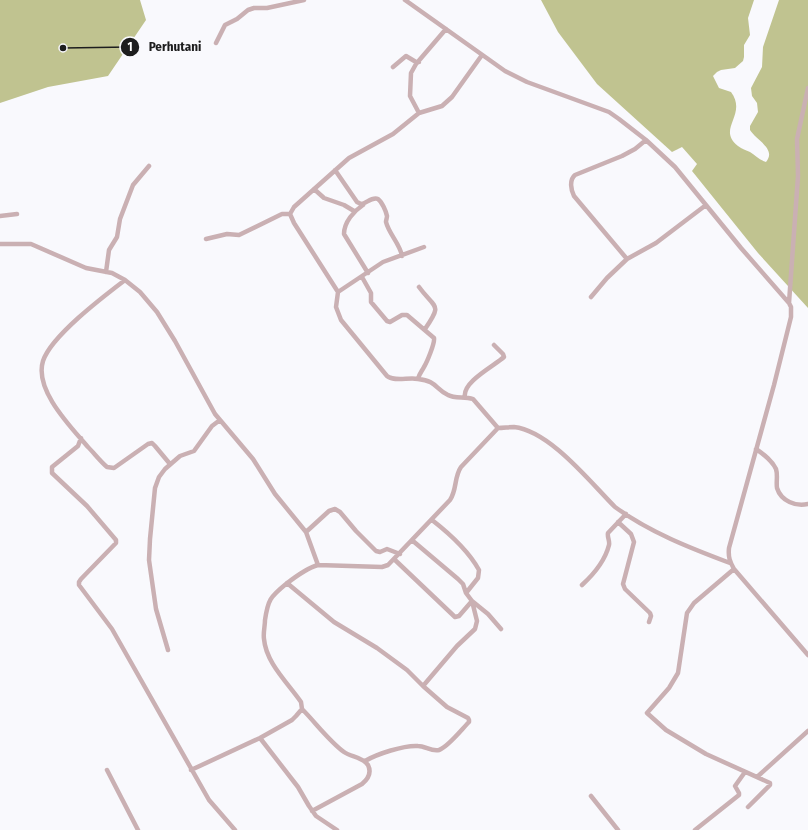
<svg xmlns="http://www.w3.org/2000/svg" width="808" height="830" viewBox="0 0 808 830" font-family="'Fira Sans Condensed',sans-serif">
  <style>
    .forest { fill: #c0c390 }
    .lines { fill: none; stroke-linecap: round; stroke-linejoin: round }
    .minor { stroke: #cab0b3; stroke-width: 4.5 }
    .leader { fill: none; stroke: #1d1d1e; stroke-width: 1.5 }
    .callout-dot { fill: #1d1d1e; stroke: #f9f9fd; stroke-width: 1.5 }
    .mark-label { font-size: 12px; text-anchor: middle; font-weight: bold; fill: #fff }
    .callout-label { font-size: 13px; text-anchor: middle; font-weight: bold; fill: #1d1d1e; stroke: #f9f9fd; stroke-width: 4; stroke-linejoin: round; paint-order: stroke }
  </style>
  <rect width="100%" height="100%" fill="#f9f9fd"/>
  <path class="forest" d="M 0,0 L 140,0 L 146,20 L 108,76 L 48,87 L 0,103 Z
    M 541,0 L 754,0 L 748,18 L 750,35 L 744,45 L 744,57 L 743,61 L 735,68 L 721,70 L 717,72 L 713,76 L 719,88 L 731,92 C 748,115 716,129 738,146 C 742,149 746,150 750,152 C 755,155 759,160 766,162 C 777,149 756,140 750,130 L 750,126 L 758,112 L 757,103 L 752,96 L 751,88 L 762,67 L 763,47 L 779,0 L 808,0 L 808,308 L 758,253 L 692,171 L 697,164 L 682,147 L 672,152 L 597,84 L 558,32 Z"/>
  <g class="lines">
    <path class="minor" d="M 405,0 L 505,71 L 527,82 L 609,112 L 619,119 L 646,140 L 675,167 L 741,248 L 789,303 L 791,307 L 791,317 L 774,385 L 729,548 C 728,557 730,562 734,569 L 808,655
      M 216,43 L 225,25 L 237,19 L 248,10 L 254,8 L 267,8 L 304,0
      M 482,55 L 452,97 L 442,106 L 419,113 L 393,134 L 349,158 L 294,207 L 290,214 L 294,223 L 338,292 L 336,307 L 341,320 L 387,376 C 394,382 409,377 418,379 C 437,381 435,389 448,395 C 455,399 465,396 473,399 L 498,428
      M 393,67 L 406,56 L 416,62 L 419,62
      M 419,113 L 410,96 L 411,73 L 416,64 L 446,29
      M 335,170 L 357,202 L 361,204 C 366,204 372,196 378,199 C 382,202 386,211 387,216 C 387,218 386,220 386,222 C 389,234 400,244 402,256
      M 314,189 L 324,198 L 344,205 L 354,211
      M 363,205 C 354,211 344,222 344,234 L 368,273
      M 0,216 L 17,214
      M 206,239 L 227,234 L 239,235 L 282,214 L 290,214
      M 0,244 L 31,244 L 86,268 L 112,273 L 125,280 L 140,292 L 157,312 L 175,341 L 215,414 L 253,459 L 275,494 L 306,532 L 318,565 L 382,567 L 388,565 L 450,500 C 457,490 454,477 461,467 L 498,428 C 503,428 509,427 514,427 C 550,431 590,482 615,507 C 649,532 690,548 730,563
      M 627,259 L 574,196 C 571,190 569,180 575,175 L 622,156 L 635,149 L 646,140
      M 106,272 L 109,250 L 117,237 L 120,219 L 133,185 L 149,166
      M 362,277 L 371,293 L 371,302 L 387,321 L 390,322 L 402,315 L 407,315 L 434,338 C 435,343 427,362 424,367 C 422,371 419,374 418,379
      M 125,280 C 104,296 51,336 43,361 C 34,390 71,427 88,447 C 94,453 100,461 107,467 L 114,468 L 148,444 L 152,443 L 155,446 L 170,464
      M 419,287 C 435,309 443,303 425,329
      M 338,292 L 383,262 L 424,247
      M 591,297 L 607,278 L 627,259 L 656,243 L 706,205
      M 789,303 L 798,176 L 797,139 L 808,88
      M 465,397 C 462,382 494,366 504,357 L 503,354 L 494,345
      M 81,438 L 78,446 L 52,467 L 52,473 L 87,506 L 116,540 L 116,543 L 81,579 L 79,582 L 79,585 L 112,629 L 209,800 L 235,830
      M 756,449 C 763,454 772,460 776,469 C 778,475 776,482 777,488 C 781,501 796,507 808,504
      M 432,520 C 450,534 468,550 479,570 L 478,578 L 466,593
      M 618,522 L 631,534 L 634,542 L 623,584 L 625,589 L 650,613 L 651,616 L 649,622
      M 306,532 L 329,511 L 335,509 L 340,512 L 356,531 L 376,551 L 380,552 L 387,549 L 400,554
      M 413,541 L 458,579 L 463,584 L 466,593 L 472,601 L 488,614 L 501,629
      M 395,560 L 455,617 L 459,616 L 472,601
      M 734,569 L 694,603 L 687,613 L 678,673 L 669,688 L 647,713 L 666,730 L 706,754 L 770,783 L 770,785 L 748,807
      M 287,583 L 334,622 L 377,648 L 407,670 L 423,686 L 447,707 L 468,718 L 469,720 L 469,722 C 462,729 448,747 439,750 C 432,752 425,746 418,746 C 404,745 377,754 365,761
      M 582,585 C 594,574 605,561 609,545 C 610,541 607,537 608,533 L 626,514
      M 168,650 L 156,609 L 149,560 L 150,539 L 155,488 L 159,477 L 165,469 L 180,456 L 194,451 L 212,426 L 220,420
      M 423,686 L 457,646 L 475,629 L 477,621 L 472,601
      M 302,709 C 315,722 329,741 344,752 C 351,757 363,757 368,765 C 372,773 368,779 362,784 L 312,811
      M 260,738 L 298,787 L 309,806 L 316,816 L 337,830
      M 107,770 L 138,830
      M 191,770 L 260,738 L 292,720 L 296,716 L 302,709 L 301,702 C 288,683 266,663 264,639 C 263,633 265,626 265,620 C 268,600 270,597 286,584 C 295,577 307,568 318,565
      M 757,777 L 808,731
      M 591,796 L 618,830
      M 695,830 L 739,795 L 739,793 L 735,786 L 745,772"/>
  </g>
  <path class="leader" d="M63 48L130 47"/>
  <g class="callout-dot">
    <circle cx="63" cy="48" r="4"/>
    <circle cx="130" cy="47" r="10"/>
  </g>
  <g class="mark-label">
    <text x="130" y="51">1</text>
  </g>
  <g class="callout-label">
    <text x="175" y="51">Perhutani</text>
  </g>
</svg>
